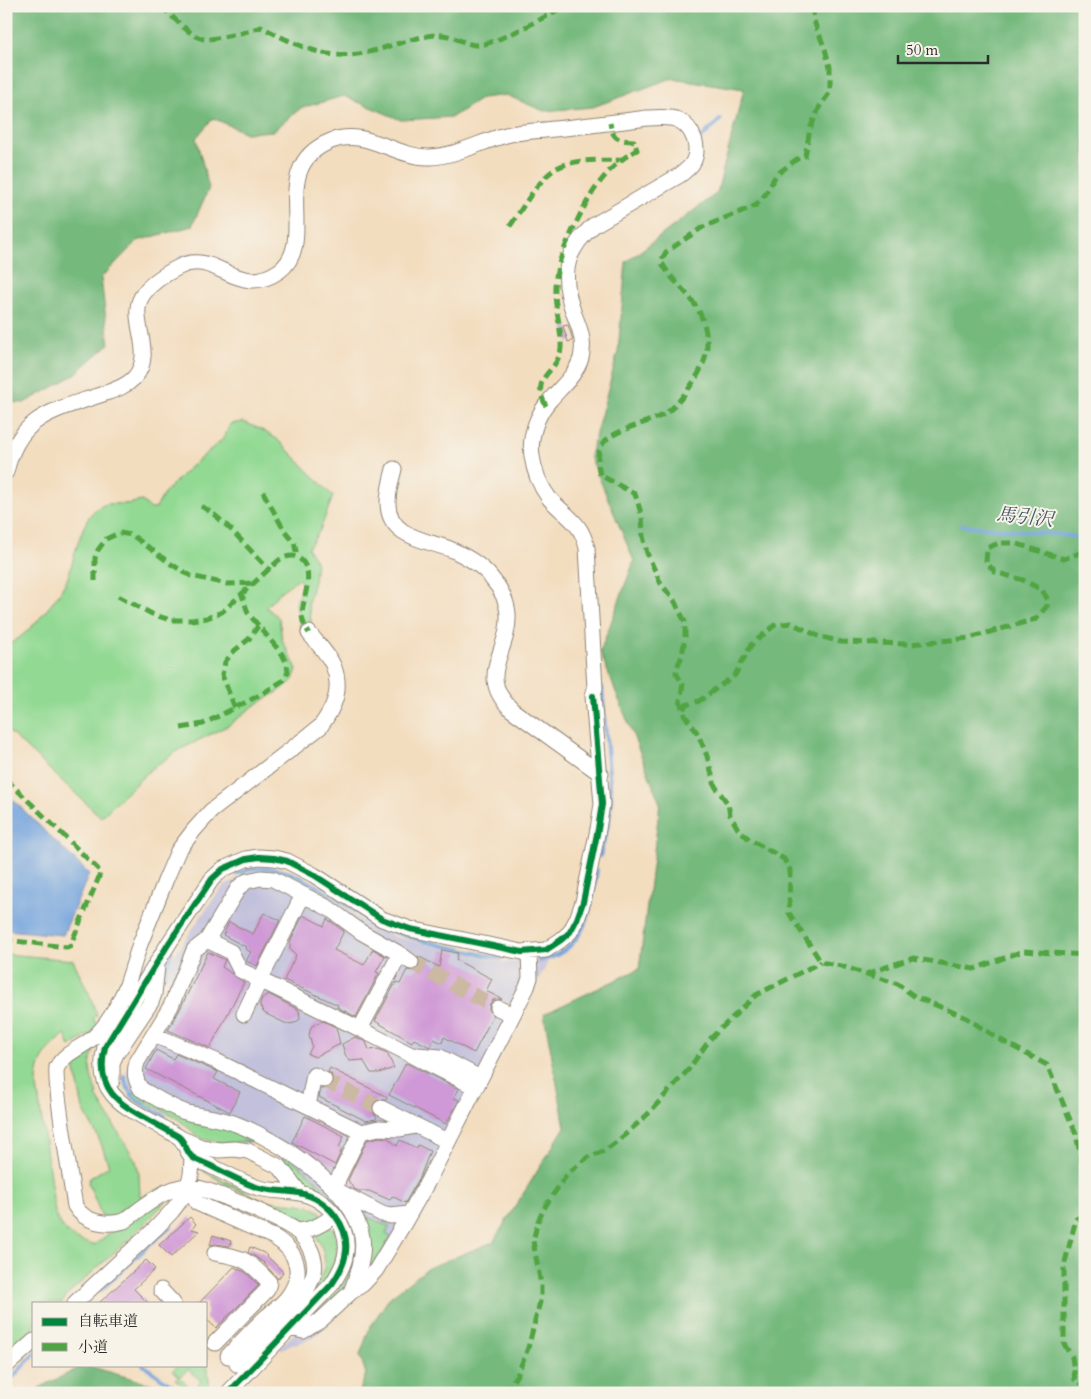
<svg xmlns="http://www.w3.org/2000/svg" width="1091" height="1399" viewBox="0 0 1091 1399" font-family="Cardo,'Noto Serif JP',serif">
  <style>
    .industrial { fill: #c2c1dc }
    .green { fill: #92d993; stroke: #5e825f }
    .forest { fill: #75b97d; stroke: #507254 }
    .water { fill: #72a3dd; stroke: #4e6784 }
    .lines { fill: none; stroke-linecap: round; stroke-linejoin: round }
    .stream { stroke: #72a3dd; stroke-width: 4 }
    .building { fill: #cf98d6 }
    .minor-tunnel { stroke: #cbb9a1; stroke-width: 15; stroke-dasharray: 15 8; stroke-linecap: butt }
    .minor-casing { stroke: #8f8475; stroke-width: 17 }
    .minor { stroke: #fff; stroke-width: 15 }
    .quiet { stroke: #51a443; stroke-width: 5; stroke-dasharray: 10 5; stroke-linecap: butt }
    .cycleway-casing { stroke: #f7f3e8; stroke-width: 9 }
    .cycleway { stroke: #00873e; stroke-width: 6 }
    .labels { text-anchor: middle; dominant-baseline: central; stroke-width: 4; stroke-linejoin: round; paint-order: stroke }
    .water-label { font-size: 19px; font-style: italic; fill: #445569; stroke: #f7f3e8 }
  </style>
  <rect width="100%" height="100%" fill="#f7f3e8"/>
  <filter id="ink" filterUnits="userSpaceOnUse"><feTurbulence type="fractalNoise" baseFrequency=".02" numOctaves="2"/><feDisplacementMap in="SourceGraphic" scale="10" xChannelSelector="R" yChannelSelector="G"/><feConvolveMatrix kernelMatrix="1 2 1 2 8 2 1 2 1" color-interpolation-filters="sRGB"/></filter>
  <filter id="wash" filterUnits="userSpaceOnUse"><feTurbulence type="fractalNoise" baseFrequency=".0096" numOctaves="4" result="noise"/><feDisplacementMap in="SourceGraphic" scale="20" xChannelSelector="R" yChannelSelector="G"/><feGaussianBlur stdDeviation="1.12" result="paint"/><feColorMatrix in="noise" values="0 0 0 0 0 0 0 0 0 0 0 0 0 0 0 0 0 1.4 0 .05"/><feComposite in="paint" operator="in"/></filter>
  <g filter="url(#wash)">
    <rect width="100%" height="100%" fill="#f3ddbf"/>
    <path class="industrial" d="M 265,870 L 276,872 L 296,879 L 334,901 L 359,919 L 395,937 L 502,962 L 548,962 L 412,1225 L 407,1228 L 381,1272 L 313,1338 L 281,1349 L 278,1349 L 337,1292 L 347,1277 L 354,1260 L 355,1251 L 355,1243 L 349,1220 L 336,1203 L 326,1196 L 309,1187 L 274,1150 L 258,1143 L 220,1143 L 200,1137 L 173,1116 L 162,1109 L 141,1102 L 137,1098 L 130,1088 L 127,1073 L 131,1057 L 163,1005 L 168,986 L 168,967 L 171,960 L 216,895 L 224,886 L 245,874 Z"/>
    <path class="green" d="M 243,422 L 262,430 L 277,439 L 333,496 L 320,530 L 308,548 L 316,561 L 314,581 L 308,603 L 312,626 L 301,632 L 296,604 L 302,583 L 298,579 L 281,591 L 266,607 L 279,618 L 282,640 L 297,669 L 293,680 L 280,691 L 255,705 L 229,725 L 179,750 L 151,769 L 101,817 L 6,729 L 6,645 C 26,639 60,597 68,577 C 74,560 82,516 98,508 C 107,502 113,504 123,504 C 130,504 136,502 142,501 L 151,509 L 156,508 L 165,492 L 187,470 L 223,439 L 230,424 Z
      M 6,954 L 73,960 L 90,996 L 97,1015 L 93,1018 L 99,1028 L 70,1047 L 65,1034 C 46,1052 37,1059 37,1086 L 55,1212 C 60,1231 76,1241 94,1245 L 115,1229 L 170,1198 L 128,1240 L 65,1297 L 63,1303 L 34,1303 L 34,1327 L 6,1349 Z
      M 97,1042 C 88,1065 88,1072 98,1094 L 96,1096 L 136,1161 L 139,1174 L 140,1197 L 166,1186 L 122,1216 L 102,1217 L 88,1182 L 90,1178 L 109,1166 L 100,1141 L 83,1109 L 74,1065 L 75,1058 Z
      M 134,1092 L 224,1124 L 279,1149 L 310,1174 L 348,1214 L 358,1245 L 349,1281 L 342,1290 L 312,1319 L 311,1317 C 321,1307 332,1298 340,1287 C 360,1262 359,1227 336,1204 C 328,1195 316,1193 307,1186 C 291,1171 281,1150 259,1143 C 246,1139 231,1145 217,1142 C 211,1141 204,1140 199,1137 C 190,1130 182,1121 172,1115 C 159,1107 143,1105 132,1094 Z
      M 204,1170 L 264,1201 L 299,1204 L 309,1206 L 321,1212 L 321,1218 L 304,1224 L 297,1218 L 231,1187 L 203,1171 Z
      M 357,1211 L 380,1223 L 390,1226 L 386,1234 L 391,1237 L 367,1274 Z
      M 328,1227 L 334,1230 C 343,1261 330,1275 310,1297 L 310,1293 C 327,1272 330,1257 314,1233 Z
      M 206,1347 L 210,1393 L 191,1393 L 175,1379 L 178,1376 L 193,1390 L 201,1381 L 188,1369 L 181,1377 L 172,1371 L 178,1365 L 206,1365 Z"/>
    <path class="forest" d="M 6,6 L 1085,6 L 1085,1393 L 359,1393 L 366,1374 L 360,1355 L 370,1327 L 390,1297 L 428,1268 L 493,1242 L 565,1127 L 544,1014 L 639,969 L 660,803 L 600,652 L 634,561 L 590,456 L 618,352 L 626,262 L 717,193 L 744,89 L 672,78 L 593,107 L 544,111 L 506,95 L 482,98 L 452,117 L 401,120 L 344,96 L 301,108 L 273,131 L 246,133 L 213,118 L 196,138 L 209,188 L 192,226 L 137,241 L 101,278 L 109,344 L 73,376 L 24,403 L 6,402 Z
      M 85,1365 L 151,1384 L 155,1393 L 38,1393 L 39,1388 Z"/>
    <path class="water" d="M 6,793 L 89,874 L 63,935 L 6,930 Z"/>
    <g class="lines">
      <path class="stream" d="M 355,130 L 370,133
        M 701,138 L 721,119
        M 180,259 C 192,254 203,254 214,260
        M 962,525 L 1072,536 L 1085,541
        M 600,856 L 609,821 L 611,798 L 602,687
        M 236,874 C 293,849 338,910 387,929 C 423,944 464,949 501,959
        M 539,961 C 587,951 590,910 597,870
        M 165,976 L 166,967 L 172,952
        M 124,1076 C 129,1101 144,1106 165,1116
        M 100,1291 L 149,1245 L 171,1227
        M 143,1365 L 182,1393
        M 6,1382 L 13,1377 L 34,1354"/>
    </g>
    <g id="blocks">
      <path class="building" d="M 568,325 L 573,340 L 568,342 L 563,326 Z
        M 264,913 L 280,920 L 257,966 L 246,961 L 251,952 L 245,949 L 246,947 L 223,935 L 229,922 L 253,934 Z
        M 303,915 L 324,926 L 327,919 L 344,931 L 334,950 L 364,965 L 373,949 L 385,956 L 376,972 L 379,973 L 356,1017 L 337,1007 L 338,1005 L 284,980 L 296,955 L 290,949 L 290,942 Z
        M 442,950 L 458,953 L 456,960 L 492,979 L 486,991 L 502,999 L 493,1000 L 490,1003 L 489,1009 L 493,1016 L 474,1053 L 444,1037 L 442,1043 L 434,1039 L 430,1047 L 414,1039 L 412,1042 L 375,1021 L 396,982 L 400,984 L 407,970 L 414,971 L 419,967 L 420,962 L 418,956 L 439,967 Z
        M 208,952 L 225,960 L 222,967 L 244,982 L 210,1048 L 168,1030 L 179,1011 Z
        M 268,994 L 299,1010 L 300,1019 L 295,1023 L 287,1024 L 264,1013 L 260,1006 L 260,1003 L 262,998 Z
        M 323,1021 L 336,1027 L 340,1044 L 315,1057 L 308,1054 L 312,1046 L 309,1035 L 311,1027 L 317,1023 Z
        M 355,1037 L 366,1042 L 369,1050 L 378,1049 L 387,1053 L 394,1068 L 379,1073 L 371,1073 L 363,1060 L 349,1061 L 345,1054 L 342,1044 Z
        M 156,1050 L 173,1059 L 176,1054 L 218,1072 L 214,1079 L 240,1092 L 230,1112 L 146,1069 Z
        M 406,1063 L 459,1089 L 454,1098 L 459,1100 L 446,1124 L 389,1095 Z
        M 330,1068 L 387,1097 L 386,1100 L 376,1100 L 372,1104 L 373,1113 L 377,1117 L 376,1119 L 366,1121 L 319,1097 L 321,1089 L 329,1088 L 333,1084 L 332,1075 L 328,1072 Z
        M 305,1116 L 344,1136 L 339,1148 L 342,1149 L 335,1165 L 292,1142 Z
        M 380,1137 L 388,1138 L 397,1146 L 400,1140 L 417,1148 L 418,1145 L 430,1151 L 420,1177 L 405,1203 L 392,1196 L 390,1200 L 369,1191 L 359,1191 L 354,1189 L 349,1182 L 348,1180 L 367,1140 Z
        M 190,1217 L 196,1224 L 192,1229 L 199,1231 L 171,1257 L 159,1245 Z
        M 213,1235 L 231,1241 L 230,1246 L 216,1244 L 210,1245 Z
        M 250,1247 L 264,1253 L 283,1272 L 278,1279 L 263,1262 L 248,1252 Z
        M 146,1260 L 155,1269 L 134,1289 L 148,1303 L 99,1303 Z
        M 234,1267 L 245,1272 L 259,1285 L 216,1328 L 206,1319 L 206,1303 L 199,1303 Z"/>
    </g>
  </g>
  <g filter="url(#ink)">
    <use href="#blocks" fill-opacity="0" stroke="#8f8475" stroke-width="1"/>
    <g class="lines">
      <path class="minor-tunnel" d="M 411,962 L 498,1008
        M 324,1080 L 381,1108"/>
      <g class="minor-casing">
        <path id="minor" d="M 394,469 C 391,480 388,492 388,503 C 388,537 426,540 450,549 C 466,556 483,565 493,580 C 501,589 507,602 508,614 C 510,653 475,675 512,710 L 601,774
          M 6,472 C 19,414 55,411 103,394 C 114,390 125,387 134,378 C 158,352 125,317 144,293 C 152,282 167,273 179,267 C 216,248 237,300 279,271 C 320,242 265,167 331,141 C 366,127 395,158 430,157 C 456,156 480,142 506,135 C 521,131 539,131 554,129 C 585,126 616,122 647,118 C 657,118 669,116 678,120 C 694,128 701,149 692,164 C 689,168 684,172 680,175 L 594,225 C 563,252 561,277 574,314 C 580,329 585,341 581,358 C 576,375 561,387 550,400 C 537,414 529,437 532,456 C 534,471 540,486 549,498 C 566,517 581,521 587,548 L 595,688 L 593,696 L 602,804 L 598,829 L 583,902 L 577,919 L 570,932 L 561,940 L 546,950 L 522,952 L 410,929 L 382,919 L 314,875 L 287,861 L 274,858 L 259,857 L 246,859 L 223,869 L 212,879 L 169,943 L 105,1047 C 93,1096 127,1107 163,1128 C 168,1131 175,1134 179,1137 C 185,1142 186,1151 192,1157 C 196,1160 204,1163 209,1165 C 223,1172 238,1180 253,1186 C 267,1192 284,1190 299,1193 C 327,1198 352,1227 345,1257 C 343,1267 338,1275 332,1284 L 228,1393
          M 303,895 L 260,980 L 360,1029
          M 207,940 L 231,952 L 240,970 L 260,980 L 244,1014
          M 400,954 L 360,1029 L 475,1087
          M 411,962 L 400,954 L 361,932 L 330,909 L 273,879 L 261,878 L 247,881 L 239,887 L 207,940 L 194,950 L 171,1006 L 137,1062 C 134,1073 135,1080 141,1089 C 155,1097 170,1107 185,1112 C 201,1117 219,1117 236,1124 C 279,1140 354,1189 362,1237 C 365,1256 358,1274 351,1292 L 363,1284 L 376,1270 L 403,1225 L 428,1181 L 527,987 L 530,978 L 529,952
          M 127,985 C 119,1003 110,1022 95,1036 C 84,1047 65,1052 57,1067 C 53,1077 72,1188 75,1206 C 85,1223 107,1226 124,1221 C 141,1209 165,1188 186,1186 C 201,1184 285,1221 298,1232 C 308,1242 317,1258 314,1272 C 308,1302 259,1343 237,1364
          M 135,990 L 127,985 L 140,944 L 166,879 L 178,851 L 194,830 L 211,811 L 320,727 C 334,708 343,689 333,665 C 328,654 317,643 309,633
          M 498,1008 L 512,1015
          M 154,1035 L 216,1061 L 308,1106
          M 417,1055 L 440,1057 L 480,1078
          M 324,1080 L 314,1075 L 308,1106 L 361,1132 L 379,1128 L 400,1129 L 416,1126
          M 112,1081 L 112,1063 L 116,1054 L 151,1002 L 154,994 L 157,966
          M 381,1108 L 447,1141
          M 361,1132 L 338,1179 L 336,1190 L 382,1214 L 391,1216 L 409,1214
          M 180,1138 L 201,1147 L 219,1150 L 235,1149 L 248,1151 L 280,1167 L 300,1193
          M 188,1186 L 197,1203 L 274,1237 C 299,1252 305,1276 286,1299 C 280,1306 273,1311 266,1317 C 253,1329 240,1343 228,1356
          M 296,1231 C 312,1230 322,1225 334,1215
          M 161,1290 L 173,1303
          M 75,1303 L 156,1228 L 172,1211 L 185,1194 L 191,1175 L 192,1157
          M 284,1323 L 290,1328 L 303,1331 L 321,1320 L 351,1292
          M 215,1343 L 267,1290 L 269,1282 C 249,1261 244,1257 215,1253
          M 6,1366 L 34,1341"/>
      </g>
      <use href="#minor" class="minor"/>
      <path class="quiet" d="M 161,6 C 171,15 191,37 204,39 C 215,40 250,31 261,27 C 286,39 311,54 339,55 C 372,57 403,38 435,35 C 450,33 461,43 475,45 C 492,47 548,15 565,6
        M 812,6 L 815,24 L 825,49 L 830,67 L 830,92 L 820,106 L 810,129 L 805,156 L 797,159 L 776,175 L 765,195 L 755,206 L 703,227 L 666,252 L 661,261 C 672,284 697,297 704,324 C 712,352 703,369 687,391 C 680,400 673,409 663,415 C 648,423 609,431 602,445 C 596,454 598,465 600,475 L 635,494 L 642,516 L 643,536 L 647,553 L 661,584 L 674,600 L 685,622 L 685,637 L 682,656 L 677,667 L 676,673 L 683,684 L 680,701 L 684,714 L 698,734 L 707,756 L 715,786 L 728,804 L 730,815 L 738,829 L 749,839 L 784,859 L 790,870 L 789,913 L 821,962 L 841,966 L 898,984 L 914,996 L 967,1018 L 999,1039 L 1047,1065 L 1076,1134 L 1085,1179
        M 510,226 C 522,209 538,180 555,169 C 574,158 599,161 619,160
        M 546,406 C 529,374 558,375 561,348 C 562,328 554,307 555,287 C 556,267 562,254 570,236 C 585,203 603,167 637,150 L 634,141 C 618,140 613,140 610,123
        M 263,492 L 284,530 L 294,542 L 297,556
        M 201,506 C 228,521 247,549 270,570
        M 95,581 L 95,558 L 98,550 L 106,539 L 119,533 L 132,535 L 171,564 L 191,576 L 227,584 L 256,583
        M 118,596 L 152,614 L 170,620 L 191,620 L 207,618 L 222,612 L 279,560 C 286,557 293,553 300,559 C 316,572 302,599 302,616 C 303,623 305,627 309,633
        M 235,708 L 222,675 L 225,662 L 234,651 L 249,639 L 258,626
        M 683,709 L 686,705 L 699,701 L 735,675 L 751,645 L 775,625 L 791,623 L 818,636 L 841,642 L 910,644 L 969,638 L 1036,619 L 1047,606 L 1048,600 L 1042,590 L 1023,580 L 995,572 L 986,562 L 987,548 L 999,543 L 1014,543 L 1064,559 L 1085,551
        M 181,728 L 203,724 L 260,695 L 284,680 L 288,672 L 287,664 L 282,654 L 248,613 L 242,595
        M 6,779 L 100,871 L 99,877 L 70,946 L 66,947 L 6,940
        M 866,974 L 913,958 L 974,969 L 1023,951 L 1085,955
        M 1085,1215 L 1076,1219 L 1064,1266 L 1064,1344 L 1072,1357 L 1075,1380 L 1083,1384 L 1085,1390
        M 505,1393 L 518,1373 L 528,1348 L 541,1298 L 541,1284 L 533,1241 L 538,1221 L 546,1205 L 568,1173 L 588,1157 L 604,1151 L 619,1140 L 647,1115 L 688,1070 L 711,1038 L 756,995 L 821,962"/>
      <g class="cycleway-casing">
        <path id="cycleway" d="M 228,1393 L 332,1284 C 338,1275 343,1267 345,1257 C 352,1227 327,1198 299,1193 C 284,1190 267,1192 253,1186 C 238,1180 223,1172 209,1165 C 204,1163 196,1160 192,1157 C 186,1151 185,1142 179,1137 C 175,1134 168,1131 163,1128 C 127,1107 93,1096 105,1047 L 169,943 L 212,879 L 223,869 L 246,859 L 259,857 L 274,858 L 287,861 L 314,875 L 382,919 L 410,929 L 522,952 L 546,950 L 561,940 L 570,932 L 577,919 L 583,902 L 598,829 L 602,804 L 593,696"/>
      </g>
      <use href="#cycleway" class="cycleway"/>
    </g>
  </g>
  <g class="labels">
    <g class="water-label">
      <text transform="translate(1025 517) rotate(6)">馬引沢</text>
    </g>
  </g>
  <rect width="1091" height="1399" fill="none" stroke="#f7f3e8" stroke-width="25"/>
  <rect x="32" y="1302" width="175" height="65" fill="#f7f3e8" stroke="#a5a39c"/>
  <rect x="42" y="1318" width="25" height="8" fill="#00873e" stroke="#a5a39c"/>
  <text x="78" y="1326" font-size="15" fill="#2b2b2b">自転車道</text>
  <rect x="42" y="1343" width="25" height="8" fill="#51a443" stroke="#a5a39c"/>
  <text x="78" y="1352" font-size="15" fill="#2b2b2b">小道</text>
  <path d="M898 55v8h90v-8" fill="none" stroke="#2b2b2b" stroke-width="2.5"/>
  <text x="906" y="55" font-size="15" fill="#2b2b2b" stroke="#f7f3e8" stroke-width="4" paint-order="stroke">50 m</text>
</svg>
